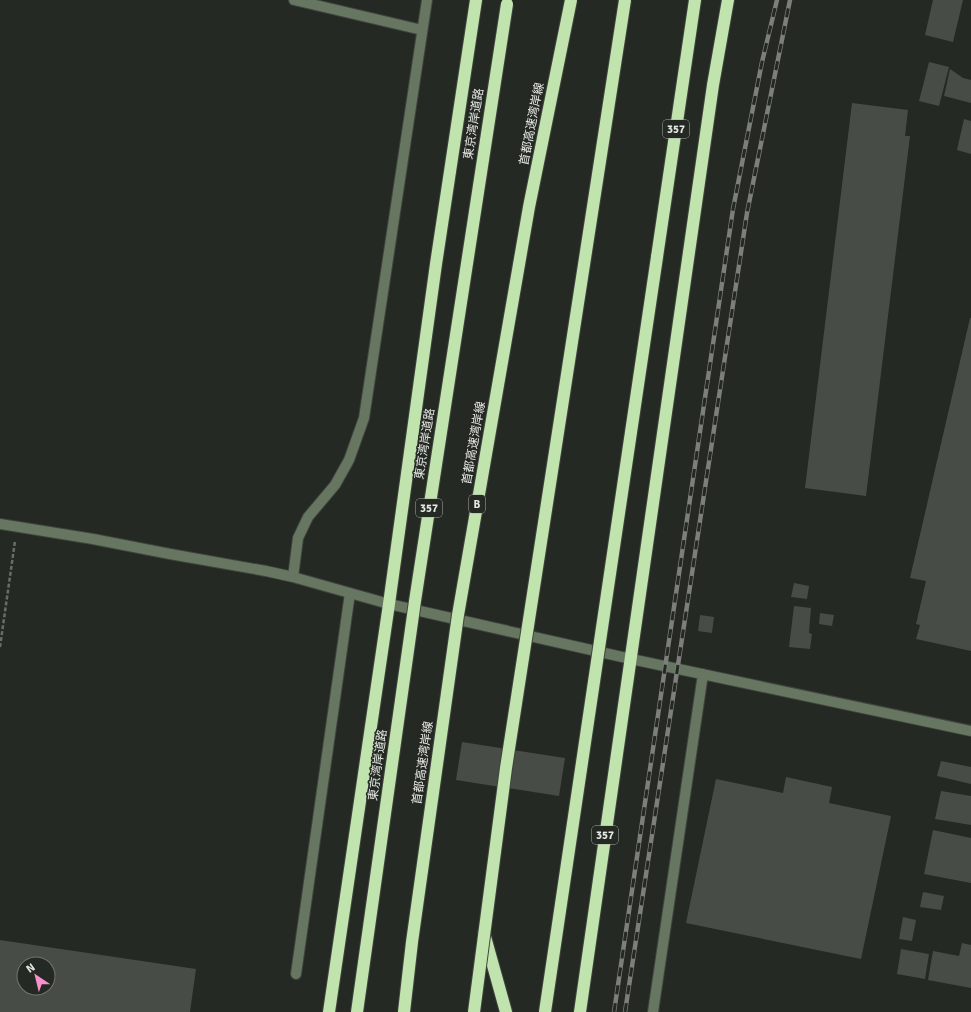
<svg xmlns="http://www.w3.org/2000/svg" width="971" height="1012" viewBox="0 0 971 1012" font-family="Signika,'Noto Sans JP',sans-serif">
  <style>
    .building { fill: #484c46; fill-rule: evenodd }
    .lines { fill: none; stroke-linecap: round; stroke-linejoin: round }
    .minor-casing { stroke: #40443e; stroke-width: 12 }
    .highway-casing { stroke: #40443e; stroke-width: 14 }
    .path { stroke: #696c67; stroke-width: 2.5; stroke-dasharray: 4 2; stroke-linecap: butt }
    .minor { stroke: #677660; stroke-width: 10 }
    .highway { stroke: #c1e4ae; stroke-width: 12 }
    .rail-casing { stroke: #7c7f7a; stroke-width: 4.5 }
    .rail { stroke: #252923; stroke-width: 3; stroke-dasharray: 9; stroke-linecap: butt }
    .highway-bridge-casing { stroke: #40443e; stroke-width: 14; stroke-linecap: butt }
    .highway-bridge { stroke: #c1e4ae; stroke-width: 12 }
    .labels { text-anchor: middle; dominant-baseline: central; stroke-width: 3; stroke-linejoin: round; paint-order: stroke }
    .shield { fill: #252923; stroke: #abaea9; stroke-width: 1 }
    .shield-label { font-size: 11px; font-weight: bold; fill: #e4e7e3 }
    .street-label { font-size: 12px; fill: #e4e7e3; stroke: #252923 }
  </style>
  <rect width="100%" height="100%" fill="#252923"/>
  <path class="building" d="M 933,0 L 963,0 L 953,42 L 925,35 Z
    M 929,62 L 949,67 L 939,106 L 919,101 Z
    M 950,69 L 963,78 L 971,80 L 971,103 L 944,96 Z
    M 852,103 L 908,110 L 905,136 L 910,136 L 866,496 L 805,488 Z
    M 964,119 L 971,121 L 971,154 L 957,150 Z
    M 970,318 L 971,318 L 971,651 L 916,639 L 920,625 L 916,624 L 926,581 L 910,578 Z
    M 794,583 L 809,586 L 807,599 L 791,597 Z
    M 794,606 L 811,608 L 809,633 L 812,634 L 810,649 L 789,647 Z
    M 820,613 L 834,615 L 832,626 L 819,624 Z
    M 700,615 L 714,617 L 712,633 L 698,631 Z
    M 462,742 L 565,758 L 559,796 L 456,780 Z
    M 941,761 L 971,767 L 971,784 L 937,776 Z
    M 786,777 L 832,787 L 829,803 L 891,816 L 861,959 L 686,923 L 716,779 L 783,793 Z
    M 941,791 L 971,796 L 971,825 L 935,819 Z
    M 933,830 L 971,838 L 971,883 L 924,874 Z
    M 923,892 L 944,896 L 941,910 L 920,907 Z
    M 903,917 L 916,920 L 912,941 L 899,939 Z
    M 0,940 L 196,969 L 190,1012 L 0,1012 ZM 24,964 L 48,964 L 48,988 L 24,988 Z
    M 962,943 L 971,945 L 971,988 L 928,980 L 933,951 L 959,956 Z
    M 901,949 L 929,954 L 925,979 L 897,974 Z"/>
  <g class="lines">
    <g class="minor-casing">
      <path id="minor" d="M 294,0 L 422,30
        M 0,524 L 93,539 L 170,554 L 266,571 L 293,577 L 389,604 L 631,659 L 971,731
        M 293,577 L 298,538 L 308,517 L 335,485 L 349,460 L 364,418 L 427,0
        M 296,974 L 350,593
        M 653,1012 L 703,674"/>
    </g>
    <g class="highway-casing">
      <path id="highway" d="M 657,257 L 695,0
        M 484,933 L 506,1012
        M 329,1012 L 389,604 L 436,264 L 476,0
        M 580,1012 L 713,85 L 728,0"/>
    </g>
    <path class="path" d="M 0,647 L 15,541"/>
    <use href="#minor" class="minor"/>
    <use href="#highway" class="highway"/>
    <g class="rail-casing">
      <path id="rail" d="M 614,1012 L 733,209 L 762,62 L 777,0
        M 625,1012 L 747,213 L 790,0"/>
    </g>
    <use href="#rail" class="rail"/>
    <g class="highway-bridge-casing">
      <path id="highway-bridge" d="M 357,1012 L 415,601 L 507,4
        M 404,1012 L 412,942 L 458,615 L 529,207 L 571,0
        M 474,1012 L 506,768 L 625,0
        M 545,1012 L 657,257"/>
    </g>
    <use href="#highway-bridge" class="highway-bridge"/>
  </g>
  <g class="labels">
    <g class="shield">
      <rect x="663" y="120" width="26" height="18" rx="3"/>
      <rect x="469" y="495" width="16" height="18" rx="3"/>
      <rect x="416" y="499" width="26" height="18" rx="3"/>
      <rect x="592" y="826" width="26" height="18" rx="3"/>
    </g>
    <g class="shield-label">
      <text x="676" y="129">357</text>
      <text x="477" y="504">B</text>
      <text x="429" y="508">357</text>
      <text x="605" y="835">357</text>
    </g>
    <g class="street-label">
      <text transform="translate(474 124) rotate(-81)">東京湾岸道路</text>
      <text transform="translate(532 124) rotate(-79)">首都高速湾岸線</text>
      <text transform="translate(474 443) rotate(-80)">首都高速湾岸線</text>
      <text transform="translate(425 444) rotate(-81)">東京湾岸道路</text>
      <text transform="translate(423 763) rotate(-82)">首都高速湾岸線</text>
      <text transform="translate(378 765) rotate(-82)">東京湾岸道路</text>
    </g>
  </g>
  <g transform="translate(36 976) rotate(325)"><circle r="19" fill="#252923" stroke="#717570"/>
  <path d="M0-3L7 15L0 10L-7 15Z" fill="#f890cc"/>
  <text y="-6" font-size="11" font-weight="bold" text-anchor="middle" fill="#e4e7e3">N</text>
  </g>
</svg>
